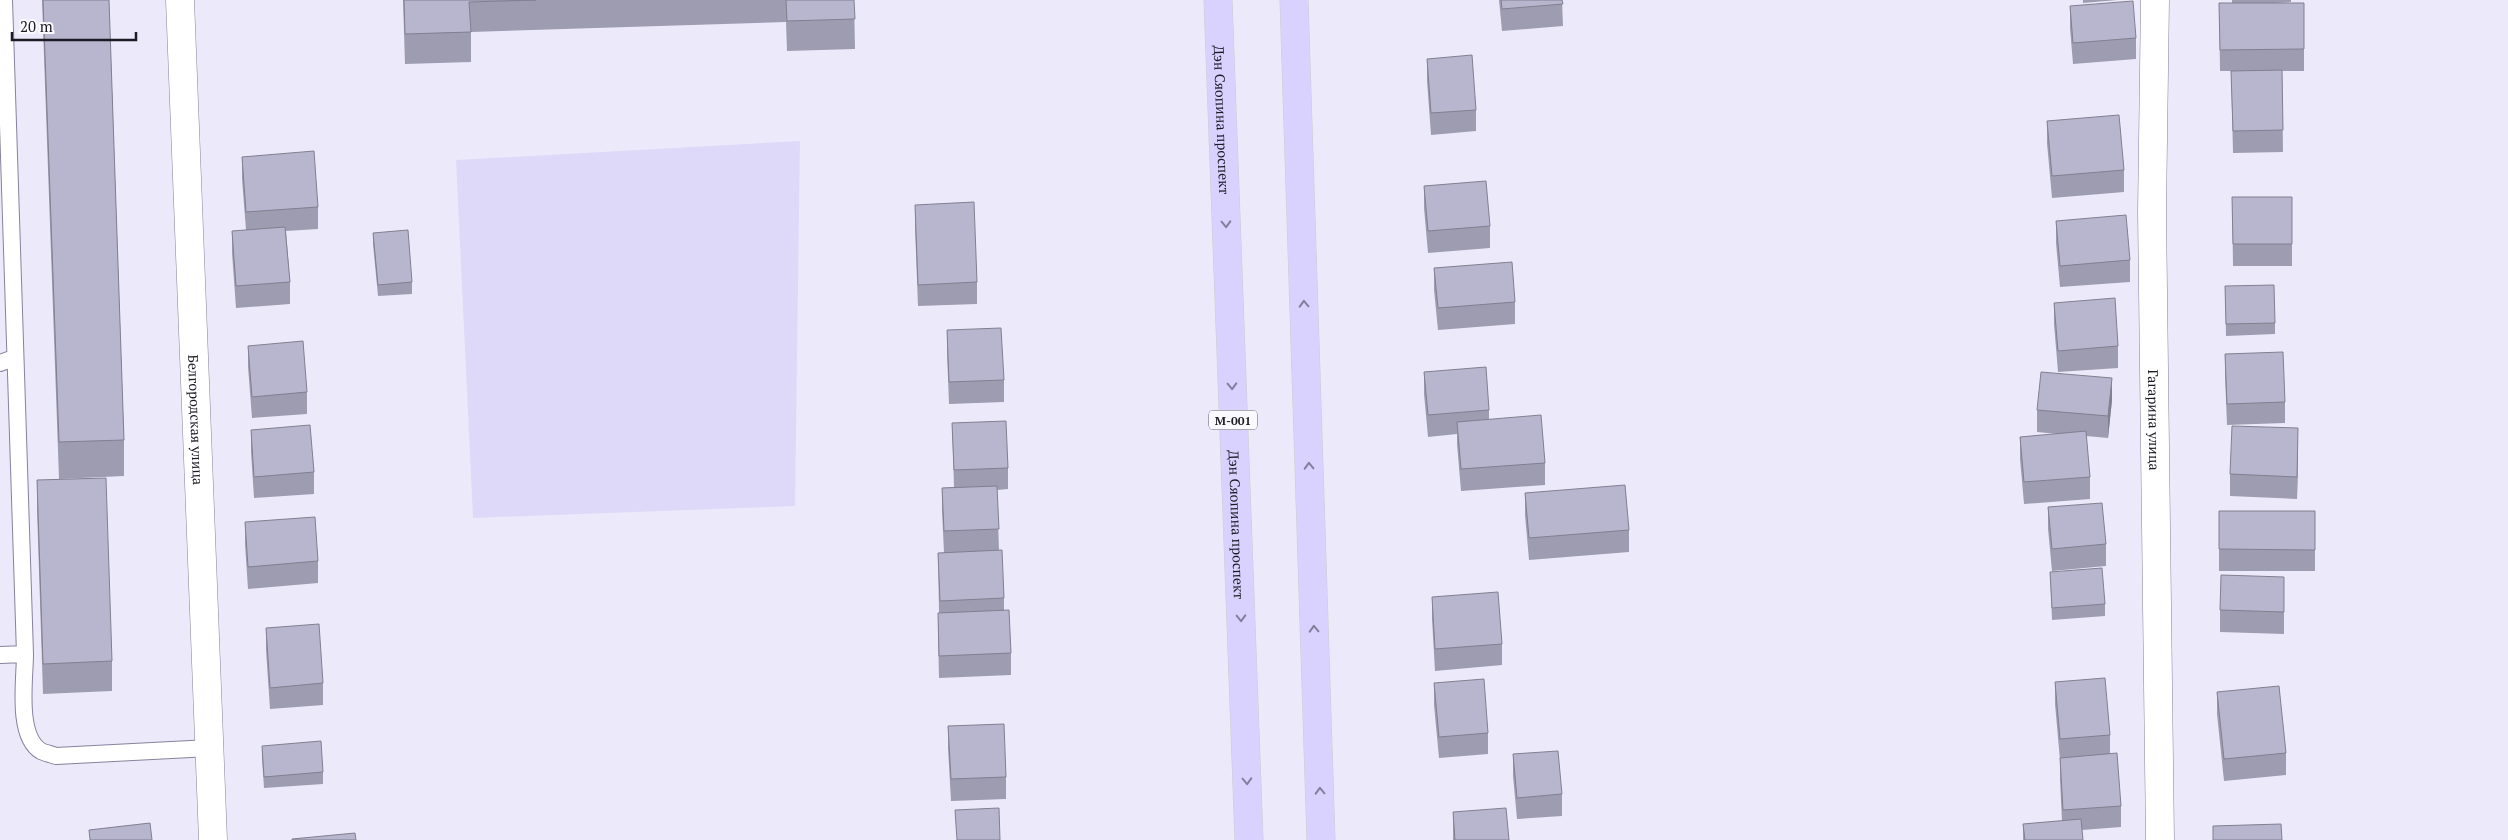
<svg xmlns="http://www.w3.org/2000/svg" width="2508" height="840" viewBox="0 0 2508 840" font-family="'PT Serif',serif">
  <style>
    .green { fill: #ded9f9 }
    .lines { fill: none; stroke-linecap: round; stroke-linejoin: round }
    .lane-casing { stroke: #86829b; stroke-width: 18 }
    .street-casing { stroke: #86829b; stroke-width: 29 }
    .primary-casing { stroke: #cdcdcf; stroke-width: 29 }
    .lane { stroke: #fff; stroke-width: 16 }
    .street { stroke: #fff; stroke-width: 28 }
    .primary { stroke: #d9d1fe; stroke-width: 28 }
    .wall { fill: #9e9cb1 }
    .shaded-wall { fill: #817f90 }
    .building { fill: #b8b5ce; stroke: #817f90 }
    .oneway { stroke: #847f9c }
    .labels { text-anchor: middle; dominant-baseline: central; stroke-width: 5; stroke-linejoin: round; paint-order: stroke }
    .shield { fill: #faf9fe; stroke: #5f5d65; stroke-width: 1 }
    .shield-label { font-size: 12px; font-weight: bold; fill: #1c1a24 }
    .street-label { font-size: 14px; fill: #1c1a24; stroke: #faf9fe }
  </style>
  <rect width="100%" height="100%" fill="#eceafa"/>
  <path class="green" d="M 800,141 L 795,506 L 473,518 L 456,160 Z"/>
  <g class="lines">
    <g class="lane-casing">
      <path id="lane" d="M 4,0 L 25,654
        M 0,363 L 14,358
        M 0,655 L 25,654 C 25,679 16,736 41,751 C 45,753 51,754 56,756 L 210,748"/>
    </g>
    <g class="street-casing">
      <g id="street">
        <path id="s1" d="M 180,0 L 213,840"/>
        <path id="s2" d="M 2155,0 L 2152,212 L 2160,840"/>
      </g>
    </g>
    <g class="primary-casing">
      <g id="primary">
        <path id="s3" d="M 1218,0 L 1249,840"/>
        <path d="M 1294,0 L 1321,840"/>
      </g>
    </g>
    <use href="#lane" class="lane"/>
    <use href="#street" class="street"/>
    <use href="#primary" class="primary"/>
  </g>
  <path class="wall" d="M 42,0 L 109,0 L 124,440 L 124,476 L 59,479 Z
    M 403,0 L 854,0 L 855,49 L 787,51 L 786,22 L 471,32 L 471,62 L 405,64 Z
    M 1499,0 L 1562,0 L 1563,26 L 1502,31 Z
    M 2083,0 L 2118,0 L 2083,3 Z
    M 2232,0 L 2291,0 L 2291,2 L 2276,3 L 2304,3 L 2304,71 L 2282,71 L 2283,152 L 2233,153 L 2231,71 L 2220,71 L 2219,3 L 2232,3 Z
    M 2070,6 L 2136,38 L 2136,59 L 2073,64 L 2070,28 Z
    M 1427,59 L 1476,110 L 1476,131 L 1431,135 L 1427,81 Z
    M 2047,121 L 2124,170 L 2124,192 L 2052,198 L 2047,143 Z
    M 242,157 L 318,207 L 318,229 L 286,231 L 290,282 L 290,304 L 236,308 L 232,253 L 232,231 L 246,230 L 242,179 Z
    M 1424,186 L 1490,226 L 1490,248 L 1428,253 L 1424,208 Z
    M 2232,197 L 2292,197 L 2292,266 L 2233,266 Z
    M 915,205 L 977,282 L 977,304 L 918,306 L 915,227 Z
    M 2056,221 L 2130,260 L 2130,282 L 2060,287 L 2056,243 Z
    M 373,233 L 412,282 L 412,294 L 378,296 L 373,244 Z
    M 1434,268 L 1515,302 L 1515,324 L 1438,330 L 1434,290 Z
    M 2225,286 L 2275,323 L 2275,334 L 2226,336 Z
    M 2054,303 L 2118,346 L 2118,368 L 2058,372 L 2054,324 Z
    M 947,330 L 1004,380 L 1004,402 L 949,404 L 947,352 Z
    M 248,346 L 307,392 L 307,414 L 252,418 L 248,367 Z
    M 2225,354 L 2285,402 L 2285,423 L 2227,425 L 2225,375 Z
    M 1424,372 L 1489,410 L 1489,419 L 1545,463 L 1545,485 L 1461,491 L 1457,444 L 1457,434 L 1428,437 L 1424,394 Z
    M 2112,400 L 2108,438 L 2086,436 L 2090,477 L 2090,499 L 2024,504 L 2020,459 L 2020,437 L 2058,434 L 2037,432 L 2037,410 Z
    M 952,423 L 1008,468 L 1008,489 L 997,490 L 999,550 L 1004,598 L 1004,611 L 1011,653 L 1011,675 L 939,678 L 938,635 L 938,613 L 939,613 L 938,553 L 944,553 L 942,510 L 942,488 L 954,487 Z
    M 251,430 L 314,472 L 314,494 L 254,498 L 251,452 Z
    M 2298,450 L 2297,499 L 2230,496 L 2230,474 Z
    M 37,480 L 112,661 L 112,691 L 43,694 L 37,510 Z
    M 1525,493 L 1629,530 L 1629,552 L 1529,560 L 1525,515 Z
    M 2048,507 L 2106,544 L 2106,566 L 2052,571 L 2048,529 Z
    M 2219,511 L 2315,511 L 2315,571 L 2219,571 Z
    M 245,522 L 318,561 L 318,583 L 248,589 L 245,544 Z
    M 2050,572 L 2105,604 L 2105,616 L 2052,620 Z
    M 2284,577 L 2284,634 L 2220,632 L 2220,610 Z
    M 1432,597 L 1502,644 L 1502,665 L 1435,671 L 1432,619 Z
    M 266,628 L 323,683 L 323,705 L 270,709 L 266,650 Z
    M 2055,682 L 2110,735 L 2110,754 L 2121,806 L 2121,827 L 2082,830 L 2083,840 L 2023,840 L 2023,824 L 2062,821 L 2060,780 L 2060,760 L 2055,704 Z
    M 1434,683 L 1488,733 L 1488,754 L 1439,758 L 1434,705 Z
    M 2217,692 L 2286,753 L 2286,775 L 2224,781 L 2217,714 Z
    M 948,726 L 1006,777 L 1006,799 L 951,801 L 948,748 Z
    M 262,746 L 323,772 L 323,784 L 264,788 L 262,758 Z
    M 1513,754 L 1562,794 L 1562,816 L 1517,819 L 1513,776 Z
    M 1453,812 L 1509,840 L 1453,840 Z"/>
  <path class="shaded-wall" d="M 2112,378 L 2112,400 L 2108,438 L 2108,416 Z
    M 2298,428 L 2298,450 L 2297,499 L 2297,477 Z"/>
  <path class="building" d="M 43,0 L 109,0 L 124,440 L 59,442 Z
    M 404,0 L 536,0 L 469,2 L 471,32 L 405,34 Z
    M 786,0 L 854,0 L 855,19 L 787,21 Z
    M 1501,0 L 1562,0 L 1563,4 L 1502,9 Z
    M 2133,1 L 2136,38 L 2073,43 L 2070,6 Z
    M 2219,3 L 2304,3 L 2304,49 L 2220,50 Z
    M 1472,55 L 1476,110 L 1431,113 L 1427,59 Z
    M 2282,70 L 2283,130 L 2233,131 L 2231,71 Z
    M 2119,115 L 2124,170 L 2052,176 L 2047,121 Z
    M 314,151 L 318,207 L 246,212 L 242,157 Z
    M 1486,181 L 1490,226 L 1428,231 L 1424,186 Z
    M 2232,197 L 2292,197 L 2292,244 L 2233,244 Z
    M 974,202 L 977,282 L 918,285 L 915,205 Z
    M 2126,215 L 2130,260 L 2060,266 L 2056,221 Z
    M 285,227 L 290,282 L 236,286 L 232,231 Z
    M 408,230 L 412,282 L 378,285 L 373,233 Z
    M 1512,262 L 1515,302 L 1438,308 L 1434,268 Z
    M 2274,285 L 2275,323 L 2226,324 L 2225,286 Z
    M 2115,298 L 2118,346 L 2058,351 L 2054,303 Z
    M 1001,328 L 1004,380 L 949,382 L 947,330 Z
    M 303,341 L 307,392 L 252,397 L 248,346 Z
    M 2283,352 L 2285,402 L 2227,404 L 2225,354 Z
    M 1486,367 L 1489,410 L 1428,415 L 1424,372 Z
    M 2041,372 L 2112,378 L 2108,416 L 2037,410 Z
    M 1541,415 L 1545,463 L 1461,469 L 1457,422 Z
    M 1006,421 L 1008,468 L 954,470 L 952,423 Z
    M 310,425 L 314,472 L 254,477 L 251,430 Z
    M 2232,426 L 2298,428 L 2297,477 L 2230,474 Z
    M 2086,431 L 2090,477 L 2024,482 L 2020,437 Z
    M 106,478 L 112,661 L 43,664 L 37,480 Z
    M 1625,485 L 1629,530 L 1529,538 L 1525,493 Z
    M 997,486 L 999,529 L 944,531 L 942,488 Z
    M 2102,503 L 2106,544 L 2052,549 L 2048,507 Z
    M 2219,511 L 2315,511 L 2315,550 L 2219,549 Z
    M 315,517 L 318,561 L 248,567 L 245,522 Z
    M 1002,550 L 1004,598 L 940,601 L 938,553 Z
    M 2102,568 L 2105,604 L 2052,608 L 2050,572 Z
    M 2221,575 L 2284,577 L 2284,612 L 2220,610 Z
    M 1498,592 L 1502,644 L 1435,649 L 1432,597 Z
    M 1009,610 L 1011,653 L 939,656 L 938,613 Z
    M 319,624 L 323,683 L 270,688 L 266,628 Z
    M 2105,678 L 2110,735 L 2060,739 L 2055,682 Z
    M 1484,679 L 1488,733 L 1439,737 L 1434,683 Z
    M 2279,686 L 2286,753 L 2224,759 L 2217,692 Z
    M 1004,724 L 1006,777 L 951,779 L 948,726 Z
    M 321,741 L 323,772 L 264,777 L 262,746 Z
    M 1558,751 L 1562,794 L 1517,798 L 1513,754 Z
    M 2117,753 L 2121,806 L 2063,810 L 2060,758 Z
    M 999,808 L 1000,840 L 957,840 L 955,810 Z
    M 1506,808 L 1509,840 L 1455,840 L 1453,812 Z
    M 2081,819 L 2083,840 L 2025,840 L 2023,824 Z
    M 150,823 L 152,840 L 90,840 L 89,830 Z
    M 2281,824 L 2282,840 L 2213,840 L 2213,826 Z
    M 355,833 L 356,840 L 292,840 L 292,839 Z"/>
  <defs><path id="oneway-chevron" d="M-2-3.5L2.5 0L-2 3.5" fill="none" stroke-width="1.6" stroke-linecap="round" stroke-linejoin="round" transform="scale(1.25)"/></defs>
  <g class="oneway">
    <use href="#oneway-chevron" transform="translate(1226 224) rotate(88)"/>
    <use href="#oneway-chevron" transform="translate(1304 304) rotate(-92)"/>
    <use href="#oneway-chevron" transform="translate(1232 386) rotate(88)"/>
    <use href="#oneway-chevron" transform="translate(1309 466) rotate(-92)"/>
    <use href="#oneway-chevron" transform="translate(1241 618) rotate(88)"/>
    <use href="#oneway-chevron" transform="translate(1314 629) rotate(-92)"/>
    <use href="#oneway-chevron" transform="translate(1247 781) rotate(88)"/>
    <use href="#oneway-chevron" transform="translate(1320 791) rotate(-92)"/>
  </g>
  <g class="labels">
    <rect class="shield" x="1209" y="410.5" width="48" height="19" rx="4"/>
    <g class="shield-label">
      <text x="1233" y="420">M-001</text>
    </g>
    <g class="street-label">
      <text stroke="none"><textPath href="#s3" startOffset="120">Дэн Сяопина проспект</textPath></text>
      <text stroke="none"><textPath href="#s1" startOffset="420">Белгородская улица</textPath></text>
      <text stroke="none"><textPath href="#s2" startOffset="420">Гагарина улица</textPath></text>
      <text stroke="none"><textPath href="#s3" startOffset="525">Дэн Сяопина проспект</textPath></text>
    </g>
  </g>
  <path d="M12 32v8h124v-8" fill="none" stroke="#1c1a24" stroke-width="2.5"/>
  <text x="20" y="32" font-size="15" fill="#1c1a24" stroke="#faf9fe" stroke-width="4" paint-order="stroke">20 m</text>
</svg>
